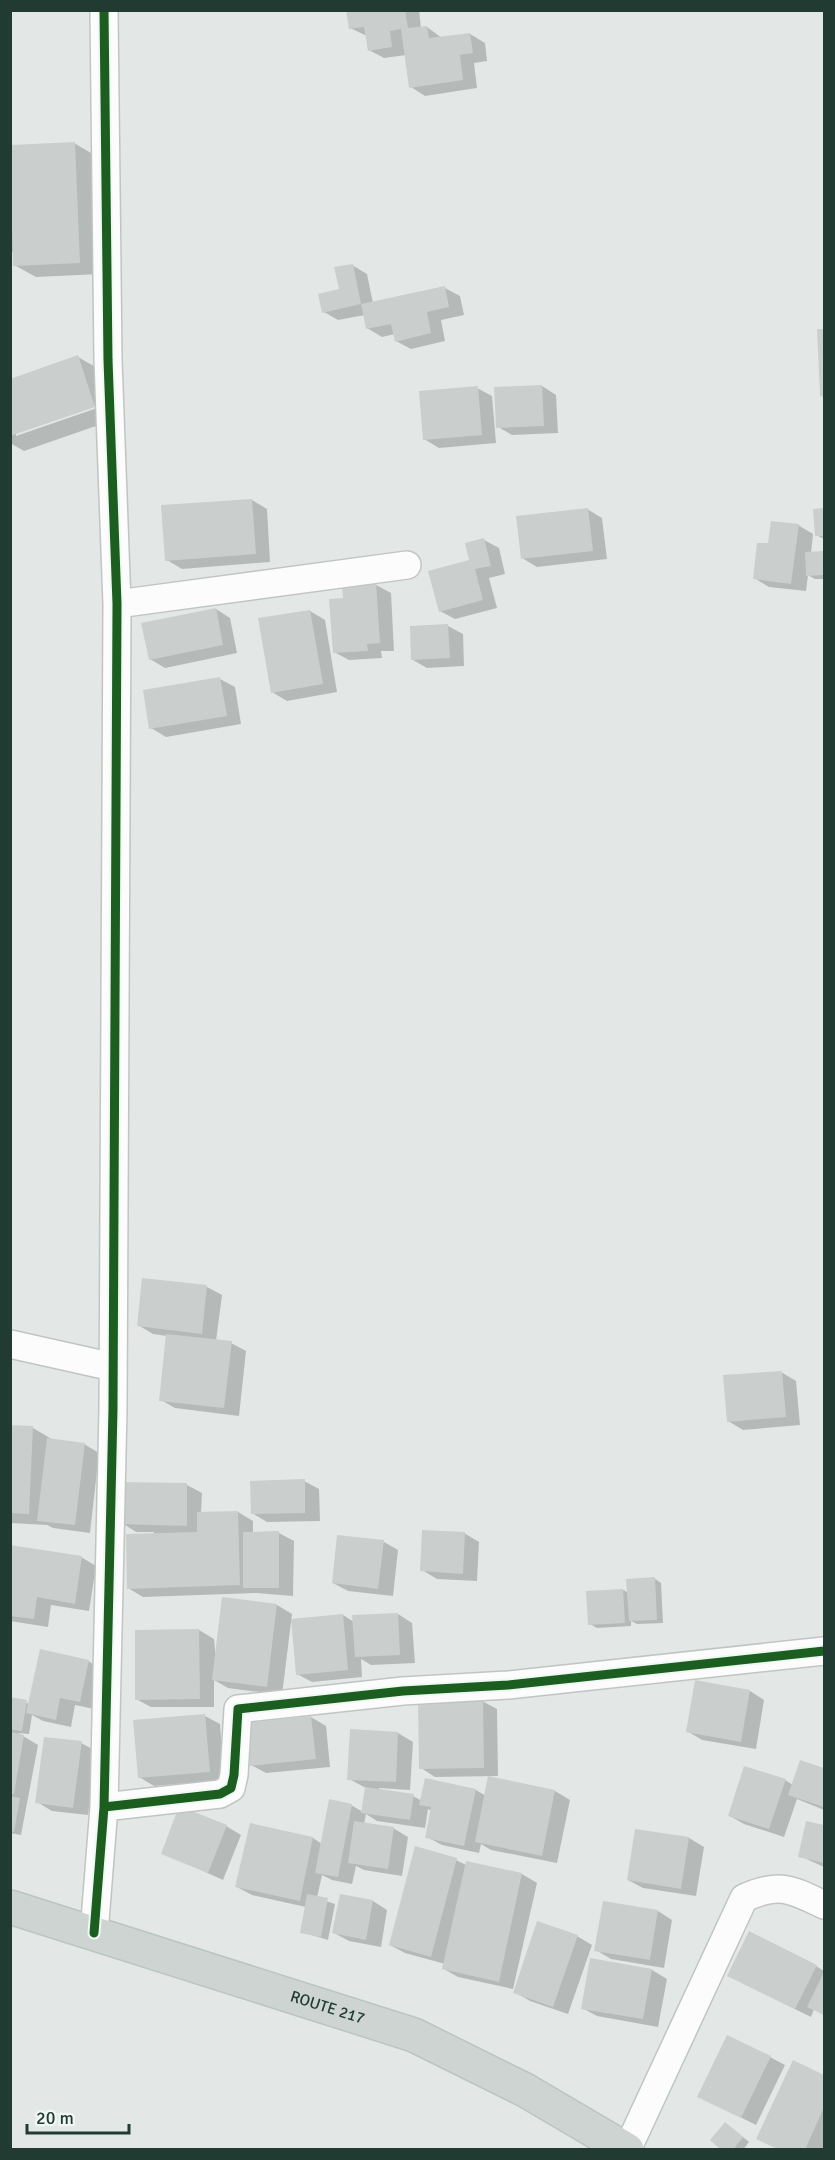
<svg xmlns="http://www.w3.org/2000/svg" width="835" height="2160" viewBox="0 0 835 2160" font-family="Signika,sans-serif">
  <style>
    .shadow { fill: #0003; fill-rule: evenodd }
    .building { fill: #cacfcd }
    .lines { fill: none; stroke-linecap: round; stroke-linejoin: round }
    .street-casing { stroke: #c0c5c3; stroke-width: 30 }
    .primary-casing { stroke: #bcc5c2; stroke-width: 36 }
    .street { stroke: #fbfcfb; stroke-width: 27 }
    .primary { stroke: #cdd4d2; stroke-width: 33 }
    .cycleway-casing { stroke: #f0f8f4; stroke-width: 13 }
    .cycleway { stroke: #1b5e20; stroke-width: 9 }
    .labels { text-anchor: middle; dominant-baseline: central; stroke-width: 4.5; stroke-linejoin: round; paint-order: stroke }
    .street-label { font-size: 16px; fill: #213b33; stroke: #f0f8f4 }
  </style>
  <rect width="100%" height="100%" fill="#e3e8e6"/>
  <path class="shadow" d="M 348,10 L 419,10 L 421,28 L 427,27 L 442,38 L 470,34 L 485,43 L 487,61 L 474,63 L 477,88 L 425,96 L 411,87 L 406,55 L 384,58 L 369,50 L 367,36 L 350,28 Z
    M 74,143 L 96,156 L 101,274 L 36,277 L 14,265 L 14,252 L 10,252 L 10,147 Z
    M 352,265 L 367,274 L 373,303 L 445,288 L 460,296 L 464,315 L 441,320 L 445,341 L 411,349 L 396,341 L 395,334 L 382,337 L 367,328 L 365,315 L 338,320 L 324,312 L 341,291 Z
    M 824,330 L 824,397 L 821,396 L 818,331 Z
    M 78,357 L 99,369 L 116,419 L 24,451 L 10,443 L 10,380 ZM 102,403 L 103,406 L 16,436 L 16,433 Z
    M 542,386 L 556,395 L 558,433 L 512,435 L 498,427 Z
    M 477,388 L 492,396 L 496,443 L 439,448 L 424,439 Z
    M 252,500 L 267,509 L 270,562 L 182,569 L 167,560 Z
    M 587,509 L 602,518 L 607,559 L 537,567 L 522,558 Z
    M 815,510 L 824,510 L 824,539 L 816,535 Z
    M 798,525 L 813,534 L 811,553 L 824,552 L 824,579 L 815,579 L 808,575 L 806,591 L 769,587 L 754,578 L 770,545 Z
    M 484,540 L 499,548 L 505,574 L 489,578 L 497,608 L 455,619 L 440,611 Z
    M 376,585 L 391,593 L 394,651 L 381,651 L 382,658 L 349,660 L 334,652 L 344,600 Z
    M 216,609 L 230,618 L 237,653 L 165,668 L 150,659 Z
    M 310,611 L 325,620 L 337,692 L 287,701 L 272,692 Z
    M 448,626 L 463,634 L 464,666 L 427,668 L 413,660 Z
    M 220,679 L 235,687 L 241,724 L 166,737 L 151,728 Z
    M 207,1287 L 222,1295 L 216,1341 L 231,1343 L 246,1351 L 239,1416 L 175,1408 L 161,1400 L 167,1336 L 153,1334 L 138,1325 Z
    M 781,1372 L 796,1381 L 800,1425 L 743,1430 L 728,1421 Z
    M 10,1427 L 33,1428 L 55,1441 L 84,1444 L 99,1453 L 90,1533 L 53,1528 L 47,1525 L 10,1523 Z
    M 304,1481 L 319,1489 L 320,1521 L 267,1522 L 252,1513 Z
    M 187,1485 L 202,1493 L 201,1513 L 238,1512 L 253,1521 L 253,1533 L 279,1533 L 294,1541 L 293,1596 L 256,1593 L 143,1597 L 128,1588 L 154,1532 L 136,1532 L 122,1523 Z
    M 464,1533 L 479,1542 L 477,1581 L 437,1579 L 422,1570 Z
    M 384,1542 L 398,1550 L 393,1596 L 348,1591 L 333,1583 Z
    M 10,1546 L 81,1557 L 96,1566 L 89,1611 L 51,1605 L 48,1627 L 10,1621 Z
    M 654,1578 L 661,1583 L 663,1623 L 637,1624 L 631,1621 L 631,1626 L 597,1628 L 590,1624 L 623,1590 L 629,1593 Z
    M 223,1598 L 277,1605 L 292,1614 L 282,1695 L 228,1688 L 214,1680 L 214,1707 L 151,1707 L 136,1699 L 199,1630 L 214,1639 L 216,1660 Z
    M 398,1614 L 412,1623 L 415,1663 L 371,1665 L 361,1659 L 362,1677 L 312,1682 L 297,1674 L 343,1615 L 354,1622 Z
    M 88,1661 L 103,1670 L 94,1709 L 75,1705 L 71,1727 L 43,1721 L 32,1715 L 29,1734 L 18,1733 L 38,1745 L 21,1835 L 10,1833 L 10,1699 L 30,1704 Z
    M 750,1691 L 764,1700 L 756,1749 L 702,1740 L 687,1731 Z
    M 482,1701 L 497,1709 L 498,1776 L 435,1777 L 421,1768 Z
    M 205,1716 L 220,1724 L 224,1780 L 154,1786 L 139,1777 Z
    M 311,1717 L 326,1726 L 330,1767 L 266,1773 L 251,1765 Z
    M 398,1733 L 413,1742 L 410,1790 L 379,1788 L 379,1791 L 413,1796 L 422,1801 L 476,1790 L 486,1796 L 489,1778 L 555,1791 L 570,1800 L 557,1863 L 491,1850 L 481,1844 L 479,1853 L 442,1845 L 427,1837 L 432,1811 L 428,1809 L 425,1828 L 377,1821 L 366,1814 L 364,1824 L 393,1828 L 408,1837 L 402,1876 L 364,1870 L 356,1866 L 352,1884 L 332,1880 L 322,1875 L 317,1898 L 335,1904 L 328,1940 L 302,1932 L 306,1907 L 252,1895 L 237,1887 L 251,1824 L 313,1838 L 322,1844 L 351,1805 L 363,1812 L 366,1788 L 349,1779 Z
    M 81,1743 L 96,1751 L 88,1815 L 52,1811 L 37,1802 Z
    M 801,1762 L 824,1769 L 824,1810 L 797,1799 L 784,1837 L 744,1824 L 730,1816 L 785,1780 L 793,1785 Z
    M 807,1823 L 824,1827 L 824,1867 L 800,1856 Z
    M 226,1826 L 241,1835 L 223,1880 L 163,1853 Z
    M 636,1831 L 689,1838 L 704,1847 L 696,1896 L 643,1888 L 628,1880 Z
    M 456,1860 L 466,1865 L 467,1863 L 522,1874 L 537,1883 L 513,1989 L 458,1977 L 444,1969 L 445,1964 L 405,1953 L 390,1945 Z
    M 373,1901 L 387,1910 L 381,1947 L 349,1941 L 334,1933 Z
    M 658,1911 L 672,1920 L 664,1968 L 611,1959 L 596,1950 Z
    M 577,1936 L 592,1945 L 568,2014 L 530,2001 L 515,1992 Z
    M 591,1959 L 652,1970 L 667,1979 L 658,2027 L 597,2016 L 582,2008 Z
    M 816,1966 L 824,1971 L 824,2015 L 814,2009 L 811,2017 L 744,1984 Z
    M 770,2057 L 785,2065 L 756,2125 L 714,2104 Z
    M 794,2062 L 824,2076 L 823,2150 L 779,2150 Z
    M 732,2128 L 749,2142 L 743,2150 L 723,2150 Z"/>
  <path class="building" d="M 346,10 L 405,10 L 408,28 L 427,26 L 429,38 L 470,33 L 473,53 L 460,55 L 463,80 L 409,88 L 401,29 L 390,31 L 392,47 L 368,51 L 364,27 L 349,29 Z
    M 75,142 L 80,263 L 13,266 L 10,145 Z
    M 353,264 L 361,304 L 322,313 L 318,294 L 339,289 L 334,267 Z
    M 445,286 L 449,307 L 427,312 L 431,333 L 395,342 L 391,324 L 366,329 L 361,304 Z
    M 817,329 L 824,329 L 824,396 L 820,396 Z
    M 78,355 L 95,407 L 10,436 L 10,379 Z
    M 542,385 L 544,426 L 496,428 L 494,387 Z
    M 478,386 L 482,435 L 423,440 L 419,391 Z
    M 252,499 L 256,554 L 165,561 L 161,505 Z
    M 588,508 L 593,551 L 521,559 L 516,516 Z
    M 824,508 L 824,536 L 815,536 L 813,509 Z
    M 771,521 L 799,524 L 791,584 L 753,579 L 757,543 L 768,543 Z
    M 484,538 L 491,566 L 475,569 L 483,600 L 439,612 L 428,571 L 469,560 L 465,543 Z
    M 824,551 L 824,575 L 806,576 L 805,552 Z
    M 376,583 L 380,643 L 367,644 L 368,651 L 333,653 L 329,599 L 343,598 L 342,585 Z
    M 216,608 L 223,645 L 149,660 L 141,623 Z
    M 310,610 L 323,684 L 271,693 L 258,618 Z
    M 448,624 L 450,658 L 411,660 L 410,626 Z
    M 220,677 L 227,716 L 149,729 L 143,690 Z
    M 142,1278 L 207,1285 L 202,1334 L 137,1326 Z
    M 166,1334 L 232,1341 L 224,1408 L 159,1401 Z
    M 782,1371 L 786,1417 L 727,1422 L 723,1375 Z
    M 10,1425 L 33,1426 L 29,1514 L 10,1513 Z
    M 47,1438 L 85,1443 L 75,1525 L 37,1521 Z
    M 305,1479 L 305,1513 L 251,1514 L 250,1481 Z
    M 121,1482 L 187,1483 L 187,1526 L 120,1524 Z
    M 238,1511 L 240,1585 L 127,1589 L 126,1534 L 197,1532 L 197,1512 Z
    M 422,1530 L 465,1532 L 463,1574 L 420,1571 Z
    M 279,1531 L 279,1588 L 243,1588 L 243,1532 Z
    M 337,1535 L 384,1540 L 378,1589 L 332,1583 Z
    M 10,1545 L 82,1556 L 75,1604 L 37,1597 L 34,1619 L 10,1616 Z
    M 655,1577 L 657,1620 L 629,1621 L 626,1579 Z
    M 623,1589 L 625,1623 L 588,1625 L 586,1591 Z
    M 222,1597 L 277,1604 L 267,1687 L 212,1680 Z
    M 398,1613 L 400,1655 L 355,1657 L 352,1615 Z
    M 343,1614 L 348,1670 L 296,1675 L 291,1619 Z
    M 199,1629 L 200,1699 L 135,1700 L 135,1630 Z
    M 40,1649 L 89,1660 L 80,1702 L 60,1698 L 56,1720 L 26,1713 Z
    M 695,1680 L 750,1690 L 741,1742 L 686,1732 Z
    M 10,1697 L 27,1700 L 22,1731 L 10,1729 Z
    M 483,1699 L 484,1768 L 419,1769 L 418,1700 Z
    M 205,1714 L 210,1772 L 138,1778 L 133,1720 Z
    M 311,1716 L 316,1759 L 250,1766 L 246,1723 Z
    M 350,1729 L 398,1732 L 396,1782 L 347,1780 Z
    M 10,1732 L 24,1735 L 14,1794 L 10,1794 Z
    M 44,1737 L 82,1741 L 73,1808 L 35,1803 Z
    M 800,1760 L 824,1768 L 824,1807 L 788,1795 Z
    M 744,1766 L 786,1779 L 769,1829 L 728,1816 Z
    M 488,1776 L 555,1790 L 542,1856 L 475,1842 Z
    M 425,1778 L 476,1789 L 464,1846 L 425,1838 L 431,1807 L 419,1805 Z
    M 365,1787 L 414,1794 L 410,1820 L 361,1813 Z
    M 10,1796 L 20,1798 L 14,1832 L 10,1831 Z
    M 329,1799 L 352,1804 L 338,1877 L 315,1873 Z
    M 179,1806 L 227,1825 L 208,1873 L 161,1854 Z
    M 354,1821 L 394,1827 L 388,1869 L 348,1863 Z
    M 806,1821 L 824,1825 L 824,1863 L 798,1857 Z
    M 250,1823 L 313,1837 L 300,1901 L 235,1887 Z
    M 635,1829 L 689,1837 L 681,1889 L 627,1880 Z
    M 415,1846 L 457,1858 L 431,1957 L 389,1945 Z
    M 466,1861 L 522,1873 L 499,1982 L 442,1969 Z
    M 307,1894 L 328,1898 L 321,1937 L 300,1933 Z
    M 340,1894 L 373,1900 L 366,1940 L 332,1933 Z
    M 603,1901 L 658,1910 L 650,1960 L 594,1951 Z
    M 537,1921 L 578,1935 L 553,2007 L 513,1993 Z
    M 749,1931 L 817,1965 L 795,2009 L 727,1976 Z
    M 590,1958 L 652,1969 L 643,2019 L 581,2009 Z
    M 824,1972 L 824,2015 L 807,2007 Z
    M 727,2035 L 771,2056 L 741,2118 L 697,2097 Z
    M 793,2060 L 824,2075 L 824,2107 L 805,2150 L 779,2150 L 756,2139 Z
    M 725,2122 L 743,2137 L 733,2150 L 721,2150 L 710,2140 Z"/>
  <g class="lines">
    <g class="street-casing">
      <path id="street" d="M 117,604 L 407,565
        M 10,1344 L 113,1367
        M 104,1807 L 220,1794 L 231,1788 L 234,1775 L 238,1709 L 403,1691 L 508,1685 L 824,1651
        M 94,1933 L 104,1807 L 113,1409 L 117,604 L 108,360 L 104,10
        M 627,2150 L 744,1898 C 780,1882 791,1889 824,1905"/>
    </g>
    <g class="primary-casing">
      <g id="primary">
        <path id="s1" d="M 10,1907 L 414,2035 L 525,2090 L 627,2150"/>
      </g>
    </g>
    <use href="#street" class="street"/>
    <use href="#primary" class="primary"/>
    <g class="cycleway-casing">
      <path id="cycleway" d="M 104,1807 L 220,1794 L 231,1788 L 234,1775 L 238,1709 L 403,1691 L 508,1685 L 824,1651
        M 94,1933 L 104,1807 L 113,1409 L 117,604 L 108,360 L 104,10"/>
    </g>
    <use href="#cycleway" class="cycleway"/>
  </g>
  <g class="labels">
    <g class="street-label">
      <text stroke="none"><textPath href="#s1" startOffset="333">ROUTE 217</textPath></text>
    </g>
  </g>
  <rect width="835" height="2160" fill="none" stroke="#213b33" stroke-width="24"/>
  <path d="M27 2124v9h102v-9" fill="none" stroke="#213b33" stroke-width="3"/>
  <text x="36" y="2124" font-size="18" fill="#213b33" stroke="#f0f8f4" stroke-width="4.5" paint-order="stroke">20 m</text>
</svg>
